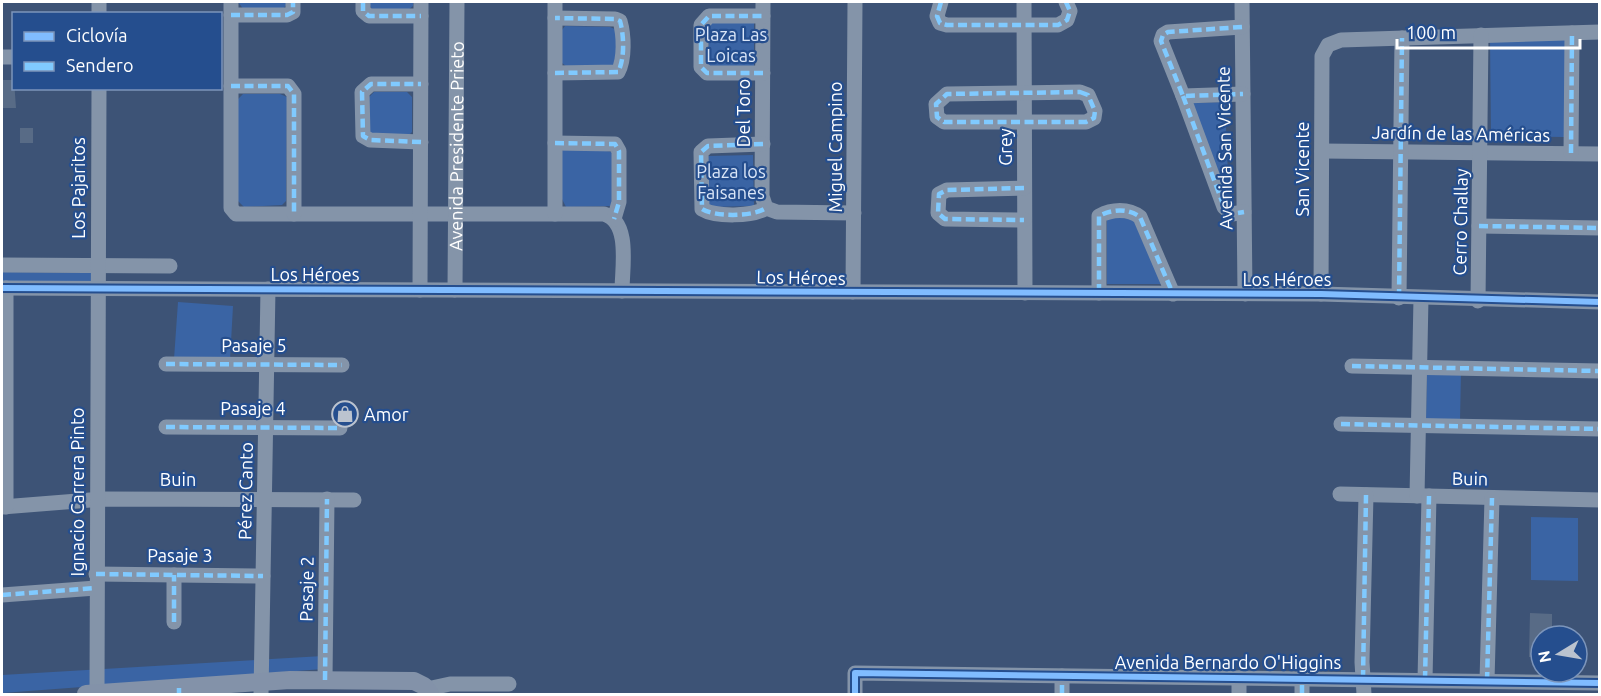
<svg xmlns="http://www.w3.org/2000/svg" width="1601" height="696" viewBox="0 0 1601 696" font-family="Ubuntu,sans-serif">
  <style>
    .green { fill: #3a64a4 }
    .building { fill: #586b86 }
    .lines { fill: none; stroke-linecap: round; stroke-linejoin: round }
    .minor { stroke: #8494a9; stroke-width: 15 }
    .major { stroke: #8392a9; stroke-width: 18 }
    .quiet { stroke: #80caff; stroke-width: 4.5; stroke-dasharray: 9 4.5; stroke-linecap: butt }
    .cycleway-casing { stroke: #254e8e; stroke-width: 10 }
    .cycleway { stroke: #80bcff; stroke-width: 6 }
    .labels { text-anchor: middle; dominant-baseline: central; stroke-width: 4.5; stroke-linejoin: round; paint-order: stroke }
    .park-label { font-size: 18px; fill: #dae6f8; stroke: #254e8e }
    .street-label { font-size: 18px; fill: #fff; stroke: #254e8e }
    .poi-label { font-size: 18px; fill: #fff; stroke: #254e8e; text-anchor: start }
  </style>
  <rect width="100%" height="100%" fill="#3d5376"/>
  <path class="green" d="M 238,2 L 287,2 L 287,4 L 283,9 L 244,10 Z
    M 368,2 L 413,2 L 413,6 L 408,10 L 373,11 Z
    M 709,22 L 754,23 L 754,67 L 708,66 Z
    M 565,26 L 610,27 L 617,30 L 616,63 L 608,68 L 567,67 L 562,63 L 562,30 Z
    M 1566,38 L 1564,137 L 1491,136 L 1490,40 Z
    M 374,92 L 407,92 L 412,97 L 412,132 L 408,136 L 373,136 L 368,131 L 368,98 Z
    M 243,94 L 280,94 L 287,97 L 286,201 L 282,205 L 244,207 L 237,200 L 238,99 Z
    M 1225,102 L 1229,198 L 1191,103 Z
    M 568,147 L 615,152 L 614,201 L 611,206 L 566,207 L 562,199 L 562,151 Z
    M 753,155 L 754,206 L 709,207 L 708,156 Z
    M 1112,217 L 1133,219 L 1162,284 L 1107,284 L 1107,219 Z
    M 2,272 L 91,273 L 91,283 L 2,283 Z
    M 178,302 L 233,306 L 230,360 L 174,359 Z
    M 1427,371 L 1461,372 L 1460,420 L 1426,419 Z
    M 1531,517 L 1578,518 L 1578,581 L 1531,580 Z
    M 323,656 L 323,669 L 2,693 L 2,675 Z"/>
  <path class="building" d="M 2,80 L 14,80 L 16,108 L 2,108 Z
    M 20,128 L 33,128 L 33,143 L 20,143 Z
    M 1530,613 L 1552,614 L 1552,636 L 1541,636 L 1541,657 L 1529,657 Z"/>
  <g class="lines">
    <g class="minor">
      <path d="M 231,2 L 231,208 L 236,214 L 604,214 C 631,222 622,268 622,291"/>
      <path d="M 363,2 L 363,11 L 369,16 L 421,16"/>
      <path d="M 763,2 L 762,196 L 766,208 L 777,212 L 854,213"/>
      <path d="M 941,2 L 937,16 L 940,23 L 947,25 L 1058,25 L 1067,20 L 1070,11 L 1066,2"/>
      <path d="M 1024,2 L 1025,293"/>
      <path d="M 1242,2 L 1245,294"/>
      <path d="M 99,14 L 99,2"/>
      <path d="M 231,15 L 287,15 L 293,12 L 293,2"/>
      <path d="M 1242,27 L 1168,32 L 1163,35 L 1161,41 L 1183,96 L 1243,94"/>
      <path d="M 2,57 L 14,57"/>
      <path d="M 555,73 L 618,72 C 625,59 624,35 620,21 L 615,19 L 555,18"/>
      <path d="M 763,73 L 707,73 L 701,67 L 701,25 L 709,16 L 763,16"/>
      <path d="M 231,86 L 288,86 L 294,94 L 294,214"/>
      <path d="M 1080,92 L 1088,95 L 1095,111 L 1094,118 L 1086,122 L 944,122 L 937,117 L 936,104 L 947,94 Z"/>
      <path d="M 1183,96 L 1224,207 L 1232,214 L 1244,212"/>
      <path d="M 421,142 L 370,140 L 363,136 L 362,92 L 371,84 L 421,84"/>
      <path d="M 555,143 L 615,144 L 619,151 L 619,202 L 614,219"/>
      <path d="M 763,144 L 708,146 L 701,152 L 702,209 C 715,217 753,217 766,208"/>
      <path d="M 1322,151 L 1600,154"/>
      <path d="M 1571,153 L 1572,33"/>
      <path d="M 1024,188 L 947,190 L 939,194 L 938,213 L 945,219 L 1024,220"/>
      <path d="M 555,214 L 555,2"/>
      <path d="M 1479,226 L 1600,228"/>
      <path d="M 2,265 L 170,266"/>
      <path d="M 2,288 L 1321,294 L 1600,302"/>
      <path d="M 420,290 L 421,2"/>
      <path id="s1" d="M 455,290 L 457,2"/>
      <path d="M 853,292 L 855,2"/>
      <path d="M 1099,293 L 1099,216 C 1112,209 1128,208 1140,217 L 1173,294"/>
      <path d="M 1321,294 L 1322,56 L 1328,45 L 1341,40 L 1600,32"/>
      <path d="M 1399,298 L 1402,38"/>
      <path d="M 1478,301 L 1481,35"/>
      <path d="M 166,364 L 342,365"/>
      <path d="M 1352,366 L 1600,371"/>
      <path d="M 1341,424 L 1600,429"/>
      <path d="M 166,427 L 340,428"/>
      <path d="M 1340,494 L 1600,500"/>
      <path d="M 1417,496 L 1421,298"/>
      <path d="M 2,507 L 103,499 L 354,500"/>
      <path d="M 6,507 L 6,288"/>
      <path d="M 96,574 L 263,576"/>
      <path d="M 2,595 L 96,588"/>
      <path d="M 174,622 L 174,575"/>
      <path d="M 325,680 L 327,499"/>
      <path d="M 1425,680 L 1429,496"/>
      <path d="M 1487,681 L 1492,498"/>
      <path d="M 427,689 L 450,684 L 509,684"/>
      <path d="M 97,694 L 99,88"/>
      <path d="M 261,694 L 268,289"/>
      <path d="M 855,694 L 855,673 L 1600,683"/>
      <path d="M 1062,694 L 1062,676"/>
      <path d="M 1239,694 L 1239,678"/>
      <path d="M 1302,694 L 1302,678"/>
      <path d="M 1364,694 L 1362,662 L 1366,495"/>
    </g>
    <path class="major" d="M 86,694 L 290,680 L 414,681 L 424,686 L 430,694"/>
    <path class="quiet" d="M 363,2 L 363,11 L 369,16 L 421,16
      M 941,2 L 937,16 L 940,23 L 947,25 L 1058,25 L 1067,20 L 1070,11 L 1066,2
      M 231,15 L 287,15 L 293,12 L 293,2
      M 1242,27 L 1168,32 L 1163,35 L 1161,41 L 1183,96 L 1243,94
      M 555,73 L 618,72 C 625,59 624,35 620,21 L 615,19 L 555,18
      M 763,73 L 707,73 L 701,67 L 701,25 L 709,16 L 763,16
      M 231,86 L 288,86 L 294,94 L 294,214
      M 1080,92 L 1088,95 L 1095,111 L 1094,118 L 1086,122 L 944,122 L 937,117 L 936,104 L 947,94 Z
      M 1183,96 L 1224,207 L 1232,214 L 1244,212
      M 421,142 L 370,140 L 363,136 L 362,92 L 371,84 L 421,84
      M 555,143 L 615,144 L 619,151 L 619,202 L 614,219
      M 763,144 L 708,146 L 701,152 L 702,209 C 715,217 753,217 766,208
      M 1571,153 L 1572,33
      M 1024,188 L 947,190 L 939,194 L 938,213 L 945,219 L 1024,220
      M 1479,226 L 1600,228
      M 1099,293 L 1099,216 C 1112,209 1128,208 1140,217 L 1173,294
      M 1399,298 L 1402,38
      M 166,364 L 342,365
      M 1352,366 L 1600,371
      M 1341,424 L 1600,429
      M 166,427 L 340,428
      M 96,574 L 263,576
      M 2,595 L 96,588
      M 174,622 L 174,575
      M 1363,679 L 1366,495
      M 325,680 L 327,499
      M 1425,680 L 1429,496
      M 1487,681 L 1492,498
      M 179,688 L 179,694
      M 1062,694 L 1062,676
      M 1302,694 L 1302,678"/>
    <g class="cycleway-casing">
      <path id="cycleway" d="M 2,288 L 1321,294 L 1600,302
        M 855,694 L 855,673 L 1600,683"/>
    </g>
    <use href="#cycleway" class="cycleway"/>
  </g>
  <defs>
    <g id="shop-ring" transform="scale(1.35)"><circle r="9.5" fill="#254e8e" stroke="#bbc3cf" stroke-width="1.5"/><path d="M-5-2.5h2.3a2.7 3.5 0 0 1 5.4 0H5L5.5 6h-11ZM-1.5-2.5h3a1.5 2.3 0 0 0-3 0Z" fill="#bbc3cf"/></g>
  </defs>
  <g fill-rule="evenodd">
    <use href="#shop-ring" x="345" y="414"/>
  </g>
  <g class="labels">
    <g class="park-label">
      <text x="731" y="34">Plaza Las<tspan x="731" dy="21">Loicas</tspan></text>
      <text x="731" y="171">Plaza los<tspan x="731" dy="21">Faisanes</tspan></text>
    </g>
    <g class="street-label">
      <text transform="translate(743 113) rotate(-90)">Del Toro</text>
      <text transform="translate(1461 133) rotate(1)">Jardín de las Américas</text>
      <text stroke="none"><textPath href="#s1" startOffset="144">Avenida Presidente Prieto</textPath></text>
      <text transform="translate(835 147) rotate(-90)">Miguel Campino</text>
      <text transform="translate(1005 147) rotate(-90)">Grey</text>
      <text transform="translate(1224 148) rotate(-91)">Avenida San Vicente</text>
      <text transform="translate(1302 169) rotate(-90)">San Vicente</text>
      <text transform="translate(78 188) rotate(-90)">Los Pajaritos</text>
      <text transform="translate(1460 222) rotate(-89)">Cerro Challay</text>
      <text x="315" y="274">Los Héroes</text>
      <text transform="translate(801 277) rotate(1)">Los Héroes</text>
      <text x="1287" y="279">Los Héroes</text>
      <text x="254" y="345">Pasaje 5</text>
      <text x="253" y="408">Pasaje 4</text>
      <text transform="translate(1470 478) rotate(1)">Buin</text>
      <text x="178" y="479">Buin</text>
      <text transform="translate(245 491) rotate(-89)">Pérez Canto</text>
      <text transform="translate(77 492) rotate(-90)">Ignacio Carrera Pinto</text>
      <text x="180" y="555">Pasaje 3</text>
      <text transform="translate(306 589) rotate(-89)">Pasaje 2</text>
      <text x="1228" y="662">Avenida Bernardo O'Higgins</text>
    </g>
    <g class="poi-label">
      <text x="364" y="414">Amor</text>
    </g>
  </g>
  <rect width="1601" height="696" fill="none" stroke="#ffffff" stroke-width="6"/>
  <rect x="12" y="12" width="210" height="78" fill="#254e8e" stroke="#7c95bb" stroke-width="1.5"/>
  <rect x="24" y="32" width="30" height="9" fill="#80bcff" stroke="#7c95bb" stroke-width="1.5"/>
  <text x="66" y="42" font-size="18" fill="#ffffff">Ciclovía</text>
  <rect x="24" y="62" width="30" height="9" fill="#80caff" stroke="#7c95bb" stroke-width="1.5"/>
  <text x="66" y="72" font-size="18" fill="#ffffff">Sendero</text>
  <g transform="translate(1559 654) rotate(259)"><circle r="28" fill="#254e8e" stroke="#7c95bb" stroke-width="1.5"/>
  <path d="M0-4.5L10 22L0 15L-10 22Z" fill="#bbc3cf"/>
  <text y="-9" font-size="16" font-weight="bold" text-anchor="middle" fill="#ffffff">N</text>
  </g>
  <path d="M1397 39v9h183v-9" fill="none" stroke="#ffffff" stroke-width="3"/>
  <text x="1406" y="39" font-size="18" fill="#ffffff" stroke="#254e8e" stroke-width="4.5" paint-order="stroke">100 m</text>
</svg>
